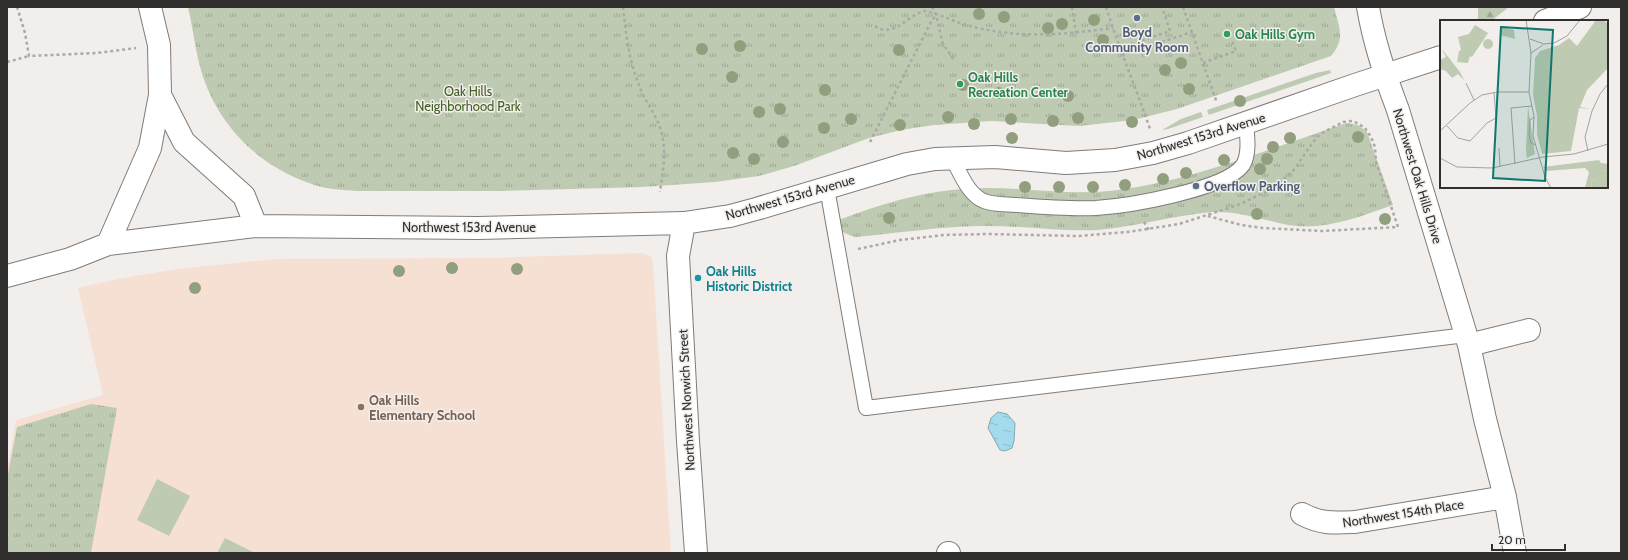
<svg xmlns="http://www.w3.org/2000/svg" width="1628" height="560" viewBox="0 0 1628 560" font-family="Cabin,sans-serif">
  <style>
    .education { fill: #f6e0d3 }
    .grass { fill: #becbb2 }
    .forest { fill: url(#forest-firs) }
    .park { fill: url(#park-tufts) }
    .water { fill: url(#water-ripples); stroke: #81a7b3 }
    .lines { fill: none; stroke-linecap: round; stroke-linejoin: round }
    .service-casing { stroke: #7f7c7a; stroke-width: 16 }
    .minor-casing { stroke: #7f7c7a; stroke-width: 24 }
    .path { stroke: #aba9a7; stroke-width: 2.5; stroke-dasharray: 3 3; stroke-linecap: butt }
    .service { stroke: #fff; stroke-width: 14 }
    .minor { stroke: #fff; stroke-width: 22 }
    .tree { fill: #929f7e }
    .service-dot { fill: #5c6f8a; stroke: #f1eeec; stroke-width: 1.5 }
    .leisure-dot { fill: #2e9e5b; stroke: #f1eeec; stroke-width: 1.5 }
    .culture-dot { fill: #0f9aa8; stroke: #f1eeec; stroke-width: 1.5 }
    .education-dot { fill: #8d6e63; stroke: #f1eeec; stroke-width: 1.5 }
    .labels { text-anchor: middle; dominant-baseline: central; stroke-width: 3; stroke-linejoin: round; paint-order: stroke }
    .service-label { font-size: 13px; font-weight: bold; fill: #4e5e75; stroke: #f1eeec }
    .leisure-label { font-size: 13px; font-weight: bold; fill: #27864d; stroke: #f1eeec; text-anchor: start }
    .park-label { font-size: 13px; fill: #455f24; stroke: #f1eeec }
    .street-label { font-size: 13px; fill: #302f2e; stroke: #f1eeec }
    .culture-label { font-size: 13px; font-weight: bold; fill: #0d838f; stroke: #f1eeec; text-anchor: start }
    .education-label { font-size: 13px; font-weight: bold; fill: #785e54; stroke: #f1eeec; text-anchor: start }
    .inset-road { fill: none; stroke: #a4a2a0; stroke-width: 1 }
    .view { fill: #0f766e; fill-opacity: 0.15; stroke: #0f766e; stroke-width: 2 }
    .inset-edge { fill: none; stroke: #302f2e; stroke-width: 2 }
  </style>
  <defs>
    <pattern id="forest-firs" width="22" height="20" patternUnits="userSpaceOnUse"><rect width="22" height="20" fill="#becbb2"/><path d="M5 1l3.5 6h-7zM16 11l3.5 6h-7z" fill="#9ba591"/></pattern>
    <pattern id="park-tufts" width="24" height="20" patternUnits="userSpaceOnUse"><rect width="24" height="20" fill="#becbb2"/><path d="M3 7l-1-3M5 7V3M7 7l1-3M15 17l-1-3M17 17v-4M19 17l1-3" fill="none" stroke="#9ba591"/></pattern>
    <pattern id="water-ripples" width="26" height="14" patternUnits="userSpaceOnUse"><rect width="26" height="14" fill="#a4dbec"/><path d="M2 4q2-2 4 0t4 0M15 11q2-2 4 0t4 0" fill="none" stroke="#8ebccb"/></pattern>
  </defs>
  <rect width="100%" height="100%" fill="#f1eeec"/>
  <path class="education" d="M 642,253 L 651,257 L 653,264 L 671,553 L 7,553 L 7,471 L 16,420 L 103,395 L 78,288 L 118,279 L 177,269 L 276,259 L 488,258 Z"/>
  <path class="grass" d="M 1330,70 L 1331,73 L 1168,129 L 1162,130 L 1181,119 L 1201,112 L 1203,117 L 1209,115 L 1207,110 L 1316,73 Z
    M 157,479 L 190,496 L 169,536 L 137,520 Z
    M 225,538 L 255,553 L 217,553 Z"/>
  <path class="forest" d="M 1478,7 L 1509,7 L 1491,21 L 1478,21 Z"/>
  <path class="park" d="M 188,7 L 1334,7 C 1339,27 1346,39 1331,56 L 1177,109 L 1133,120 L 1079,126 L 991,121 L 934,125 L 901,130 L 869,138 L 794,166 L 759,176 L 715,182 L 642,187 L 503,191 L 357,191 C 341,190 324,189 309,183 C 257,165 216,123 201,70 C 195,49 193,28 188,7 Z
    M 1347,123 L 1358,125 L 1367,132 L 1393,205 C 1359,217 1324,231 1288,225 C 1263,220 1239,211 1213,212 C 1174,215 1136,227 1097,230 C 1058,232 1019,225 979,226 C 939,227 896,233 856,237 C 846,235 840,231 834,222 C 884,202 934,188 987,188 C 1031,188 1074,196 1118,190 C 1195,180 1273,147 1347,123 Z
    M 91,404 L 117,408 L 91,553 L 7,553 L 7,479 L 17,427 Z"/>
  <path class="water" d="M 998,412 L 1007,414 L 1015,423 L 1014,441 L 1012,448 L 1005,451 L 1000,450 L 988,428 L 991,418 Z"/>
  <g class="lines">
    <g class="service-casing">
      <path id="service" d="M 952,158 C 960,172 968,195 984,201 C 993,205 1007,204 1017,205 C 1043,207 1070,209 1096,208 C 1127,206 1225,190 1243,165 C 1250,153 1247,135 1246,123
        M 827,188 L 866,408 L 1466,335"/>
    </g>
    <g class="minor-casing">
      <path id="minor" d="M 1368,7 C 1374,43 1385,76 1398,110 L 1469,345 L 1485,419 L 1505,497 L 1515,553
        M 1545,21 L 1580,7
        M 160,95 L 184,142 L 244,196 L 256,226
        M 684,223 L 678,256 L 688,441 L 696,553
        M 108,244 L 150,148 L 160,95 L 159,45 L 150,7
        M 7,276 L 70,259 L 108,244 L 256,226 L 478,228 L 684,223 L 730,216 L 756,209 L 907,164 L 935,159 L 995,157 L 1066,163 L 1115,160 L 1153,153 L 1188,143 L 1355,85 L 1441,57
        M 1469,345 L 1529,330
        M 1302,514 C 1321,524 1333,523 1355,522 L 1505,497
        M 948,553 L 949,553"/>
    </g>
    <path class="path" d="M 17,7 L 25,33 L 29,56 L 97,53 L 136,48
      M 623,7 C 626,35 629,61 640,88 C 647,105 661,121 663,140 C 666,158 662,175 660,192
      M 932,7 L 936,15 L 943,44 L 954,60
      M 1072,7 L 1076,33
      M 1106,7 C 1119,48 1136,88 1150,129
      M 1183,7 L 1217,103
      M 875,26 C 895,39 906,15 925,11 C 938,13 952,21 966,25 C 1016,39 1061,35 1113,28
      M 1119,48 L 1170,31 L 1162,7
      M 1122,55 L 1192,32
      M 7,62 L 29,56
      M 1203,63 L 1236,51 L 1232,41
      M 870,142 L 932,20 L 936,15
      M 1144,222 L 1149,230
      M 858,249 L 900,240 L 944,235 L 987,234 L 1078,236 L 1128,232 L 1179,224 L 1238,205 L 1272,189 L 1293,171 L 1316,138 L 1322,133 L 1343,122 L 1352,121 L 1357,123 L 1365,128 L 1371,137 L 1375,147 L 1376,162 L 1398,227 L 1322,231 L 1263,228 L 1241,225 L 1208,216"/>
    <use href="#service" class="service"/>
    <use href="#minor" class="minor"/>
  </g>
  <g class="tree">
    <circle cx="979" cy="14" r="6"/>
    <circle cx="1004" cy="17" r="6"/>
    <circle cx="1094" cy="20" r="6"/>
    <circle cx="1062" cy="24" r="6"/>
    <circle cx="1048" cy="28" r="6"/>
    <circle cx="1103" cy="40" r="6"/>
    <circle cx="740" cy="46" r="6"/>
    <circle cx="702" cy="49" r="6"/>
    <circle cx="899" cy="50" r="6"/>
    <circle cx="1181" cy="63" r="6"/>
    <circle cx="1165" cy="70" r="6"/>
    <circle cx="732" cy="77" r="6"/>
    <circle cx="963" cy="85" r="6"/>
    <circle cx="1189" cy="89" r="6"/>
    <circle cx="825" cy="90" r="6"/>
    <circle cx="999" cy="93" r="6"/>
    <circle cx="1068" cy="96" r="6"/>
    <circle cx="1240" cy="101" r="6"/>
    <circle cx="780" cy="109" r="6"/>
    <circle cx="759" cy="112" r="6"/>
    <circle cx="948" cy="117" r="6"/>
    <circle cx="1078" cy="118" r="6"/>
    <circle cx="851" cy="119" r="6"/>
    <circle cx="1011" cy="119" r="6"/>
    <circle cx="1053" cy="121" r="6"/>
    <circle cx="1132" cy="122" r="6"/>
    <circle cx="974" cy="124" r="6"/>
    <circle cx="900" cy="125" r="6"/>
    <circle cx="824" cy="128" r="6"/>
    <circle cx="1358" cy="137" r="6"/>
    <circle cx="1012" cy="138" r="6"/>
    <circle cx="1290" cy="138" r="6"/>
    <circle cx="783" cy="142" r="6"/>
    <circle cx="1273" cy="147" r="6"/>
    <circle cx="733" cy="153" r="6"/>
    <circle cx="754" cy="159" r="6"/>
    <circle cx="1267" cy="159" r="6"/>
    <circle cx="1224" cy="160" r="6"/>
    <circle cx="1260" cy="169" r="6"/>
    <circle cx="1186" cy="173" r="6"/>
    <circle cx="1163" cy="179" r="6"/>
    <circle cx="1125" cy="185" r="6"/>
    <circle cx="1025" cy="187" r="6"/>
    <circle cx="1059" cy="187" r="6"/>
    <circle cx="1093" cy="187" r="6"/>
    <circle cx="1257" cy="214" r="6"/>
    <circle cx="889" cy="218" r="6"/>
    <circle cx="1385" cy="219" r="6"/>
    <circle cx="452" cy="268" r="6"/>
    <circle cx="517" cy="269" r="6"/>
    <circle cx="399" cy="271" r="6"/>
    <circle cx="195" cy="288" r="6"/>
  </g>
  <g class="service-dot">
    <circle cx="1137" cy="18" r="4"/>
    <circle cx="1196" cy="186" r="4"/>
  </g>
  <g class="leisure-dot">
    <circle cx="1227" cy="34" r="4"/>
    <circle cx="960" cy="84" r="4"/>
  </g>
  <circle class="culture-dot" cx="698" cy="278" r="4"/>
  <circle class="education-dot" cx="361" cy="407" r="4"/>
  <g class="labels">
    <g class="service-label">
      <text x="1137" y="32">Boyd<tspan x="1137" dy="15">Community Room</tspan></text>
      <text x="1204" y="186" text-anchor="start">Overflow Parking</text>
    </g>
    <g class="leisure-label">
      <text x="1235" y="34">Oak Hills Gym</text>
      <text x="968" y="77">Oak Hills<tspan x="968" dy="15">Recreation Center</tspan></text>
    </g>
    <g class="park-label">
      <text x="468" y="91">Oak Hills<tspan x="468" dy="15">Neighborhood Park</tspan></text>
    </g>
    <g class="street-label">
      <text transform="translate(1201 136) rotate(-17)">Northwest 153rd Avenue</text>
      <text transform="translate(1418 176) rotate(73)">Northwest Oak Hills Drive</text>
      <text transform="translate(790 197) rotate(-16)">Northwest 153rd Avenue</text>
      <text x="469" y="227">Northwest 153rd Avenue</text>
      <text transform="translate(686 400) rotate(-93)">Northwest Norwich Street</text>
      <text transform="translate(1403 513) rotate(-9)">Northwest 154th Place</text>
    </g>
    <g class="culture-label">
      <text x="706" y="271">Oak Hills<tspan x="706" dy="15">Historic District</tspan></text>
    </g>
    <g class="education-label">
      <text x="369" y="400">Oak Hills<tspan x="369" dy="15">Elementary School</tspan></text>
    </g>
  </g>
  <g transform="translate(1440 20)">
    <rect width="168" height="168" fill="#f1eeec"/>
    <path d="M 35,5 L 48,13 L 32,37 L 30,36 L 28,43 L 17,42 L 19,31 L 21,30 L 18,17 L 29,14 ZM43 24a5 5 0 1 1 10 0a5 5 0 1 1-10 0Z" fill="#becbb2"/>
    <path d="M 159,140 L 161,143 L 168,144 L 168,150 L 165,150 L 157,158 L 151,161 L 152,168 L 145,168 L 149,152 L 145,148 L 106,151 L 103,147 Z" fill="#becbb2"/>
    <path d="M 168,150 L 168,168 L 152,168 L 151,161 L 157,158 L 161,151 Z" fill="#becbb2"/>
    <path d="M 156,0 L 163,0 L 168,4 L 168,48 L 147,70 L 140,87 L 150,89 L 139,88 L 131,131 L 102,134 L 97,114 L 97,96 L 93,75 L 95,38 L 100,31 L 119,25 L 129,18 L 137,26 ZM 62,7 L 74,10 L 75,19 L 60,15 ZM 2,29 L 20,52 L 24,60 L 18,54 L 12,58 L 6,51 L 0,49 L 0,40 L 6,37 ZM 88,86 L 95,134 L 87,138 L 86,131 Z" fill="#becbb2"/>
    <path class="inset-road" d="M 86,0 L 91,33 L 89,72 L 94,96 L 93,116 L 105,157 L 111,168M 90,19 L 104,24 L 114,23 L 127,16 L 140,0M 91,33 L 103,25M 26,63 L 34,80M 94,97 L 90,100 L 89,115 L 91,123 L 96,125M 7,106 L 18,118 L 30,121 L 47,103 L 56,98 L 54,72M 0,111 L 30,83 L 42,75 L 57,72 L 89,72M 59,128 L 60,147M 148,131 L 145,117 L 152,91 L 160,74 L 168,64M 0,138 L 17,147 L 52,148 L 103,137 L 134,134 L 168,124M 75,144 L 71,88 L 92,86"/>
    <path class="view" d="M 61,7 L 113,10 L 105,161 L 53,158 Z"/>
    <rect width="168" height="168" class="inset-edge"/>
  </g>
  <rect width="1628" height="560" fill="none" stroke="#302f2e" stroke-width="16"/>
  <path d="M1492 544v6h73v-6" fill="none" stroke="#302f2e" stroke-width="2"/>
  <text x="1498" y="544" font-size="12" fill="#302f2e" stroke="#f1eeec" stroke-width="3" paint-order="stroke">20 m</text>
</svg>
